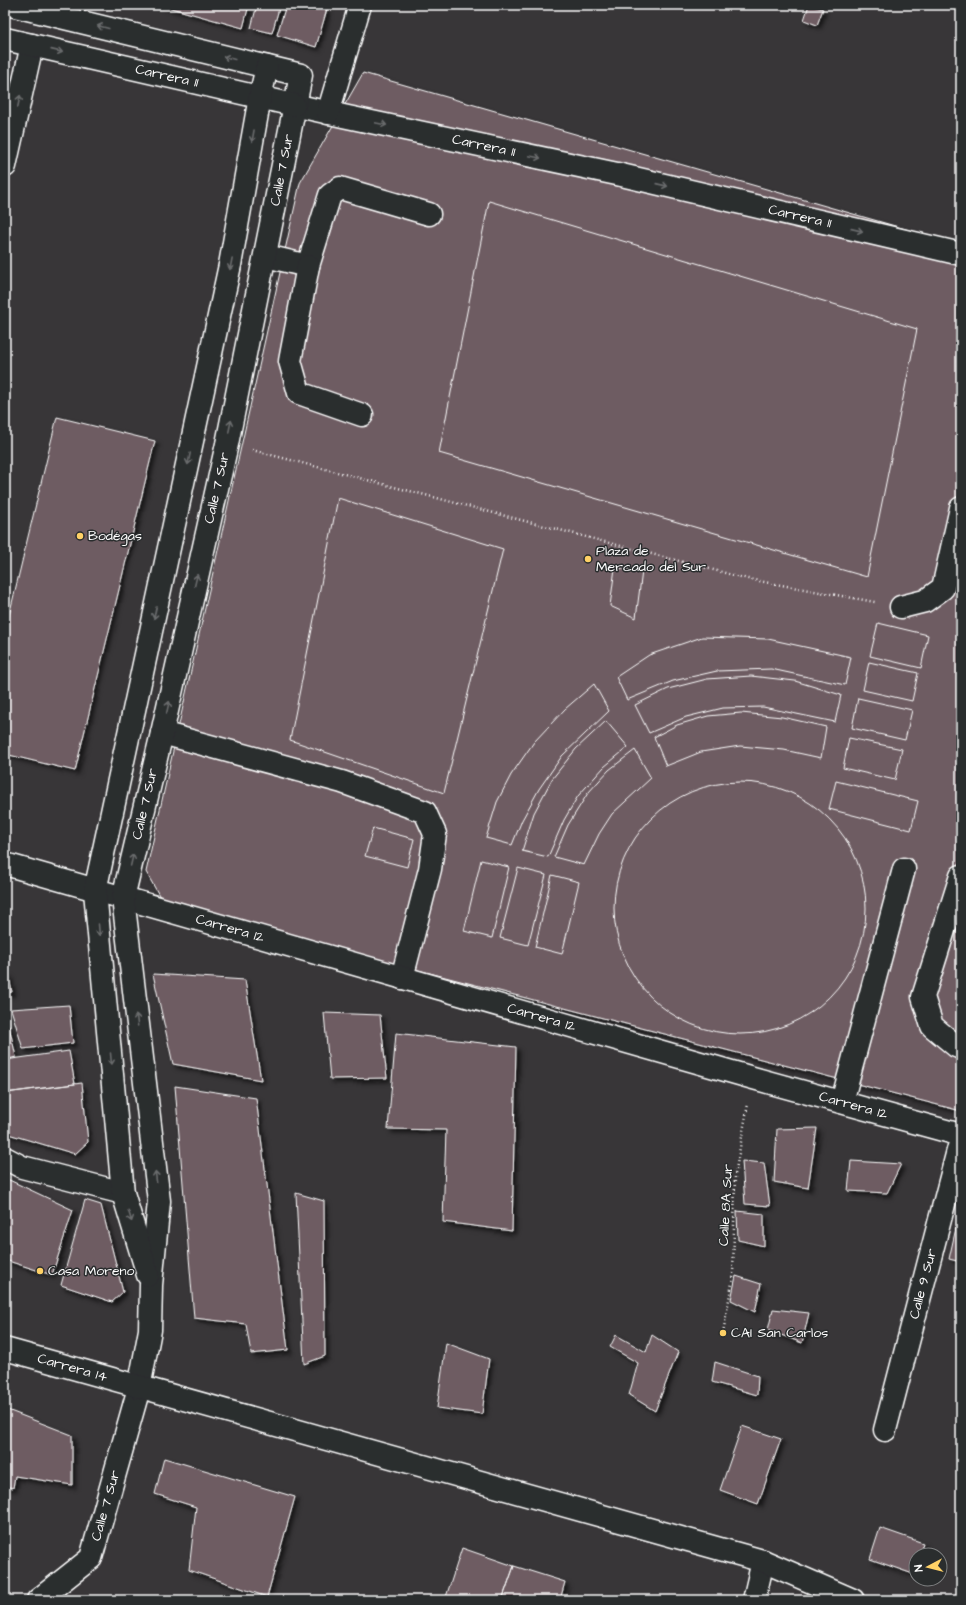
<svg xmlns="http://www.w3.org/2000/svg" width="966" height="1605" viewBox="0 0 966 1605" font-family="'Architects Daughter',sans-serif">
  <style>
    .building { fill: #6e5c62; stroke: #fff; filter: url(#shadow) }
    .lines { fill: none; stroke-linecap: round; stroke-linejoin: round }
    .minor-casing { stroke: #fff; stroke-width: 25 }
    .major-casing { stroke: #fff; stroke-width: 25 }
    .path { stroke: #fff; stroke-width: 2.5; stroke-dasharray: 1 3; stroke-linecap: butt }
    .minor { stroke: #2a2d2e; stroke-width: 22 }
    .major { stroke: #2a2d2e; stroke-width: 22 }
    .oneway { stroke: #6a6c6d }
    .poi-dot { fill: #ffd166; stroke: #2a2d2e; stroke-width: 1.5 }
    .labels { text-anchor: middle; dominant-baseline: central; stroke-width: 3; stroke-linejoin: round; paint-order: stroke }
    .street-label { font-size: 14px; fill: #fff; stroke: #2a2d2e }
    .poi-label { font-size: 14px; fill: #fff; stroke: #2a2d2e; text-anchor: start }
  </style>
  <defs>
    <filter id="shadow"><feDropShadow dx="3.5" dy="3.5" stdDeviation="2" flood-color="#0009"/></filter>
  </defs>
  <rect width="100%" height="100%" fill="#383638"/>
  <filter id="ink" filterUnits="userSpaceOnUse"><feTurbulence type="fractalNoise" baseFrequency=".025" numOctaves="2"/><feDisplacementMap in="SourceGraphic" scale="8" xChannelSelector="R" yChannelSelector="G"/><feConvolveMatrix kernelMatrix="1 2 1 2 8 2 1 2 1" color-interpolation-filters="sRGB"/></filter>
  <g filter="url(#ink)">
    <path class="building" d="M 160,5 L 249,5 L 243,28 Z
      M 257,5 L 280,5 L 272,33 L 251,28 Z
      M 286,5 L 313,5 L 327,9 L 316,47 L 277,35 Z
      M 809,5 L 823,9 L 817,25 L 804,20 Z
      M 363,73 L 961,245 L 961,1111 L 164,904 L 146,872 L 300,183 Z
      M 489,201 L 917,329 L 867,577 L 439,453 Z
      M 57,417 L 155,441 L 75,771 L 5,754 L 5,632 Z
      M 338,498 L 503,549 L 444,793 L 290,740 Z
      M 615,568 L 642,571 L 636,618 L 610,606 Z
      M 878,623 L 928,635 L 921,668 L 870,656 Z
      M 702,637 L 768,639 L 851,657 L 845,685 L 771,669 L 717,671 L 673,681 L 627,700 L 616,677 L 649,655 Z
      M 869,662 L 918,673 L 912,701 L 863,690 Z
      M 751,676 L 795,681 L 841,695 L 835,722 L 763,707 L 723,708 L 686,717 L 649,733 L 635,705 L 668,689 L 707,679 Z
      M 594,684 L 609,711 L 562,756 L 539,789 L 522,820 L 512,845 L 486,838 L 497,802 L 511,775 L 534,742 L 565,709 Z
      M 858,698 L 912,710 L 905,740 L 852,728 Z
      M 741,713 L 782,717 L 826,727 L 821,758 L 784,750 L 740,746 L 701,752 L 666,766 L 654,737 L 677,725 L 708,716 Z
      M 606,721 L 628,747 L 604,767 L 578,796 L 564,820 L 548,857 L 522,851 L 534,813 L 552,779 L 576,749 Z
      M 849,738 L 902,749 L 895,780 L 843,768 Z
      M 635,750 L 651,778 L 612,814 L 599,834 L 584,865 L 554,857 L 568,825 L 588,793 L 609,770 Z
      M 836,781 L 918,801 L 911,830 L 829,809 Z
      M614 908a126 126 0 1 1 252 0a126 126 0 1 1-252 0Z
      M 373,828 L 414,839 L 407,867 L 365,856 Z
      M 481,860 L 509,867 L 492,938 L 464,931 Z
      M 518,868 L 546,875 L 528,945 L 500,938 Z
      M 552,875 L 579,882 L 562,954 L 535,947 Z
      M 5,974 L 8,974 L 12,992 L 5,993 Z
      M 153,974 L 245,980 L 261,1080 L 173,1064 Z
      M 69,1005 L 73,1043 L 23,1049 L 11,1009 Z
      M 324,1013 L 380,1015 L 387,1078 L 330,1079 Z
      M 5,1026 L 9,1026 L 16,1057 L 5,1060 Z
      M 396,1033 L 516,1047 L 512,1231 L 443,1222 L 446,1130 L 388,1129 Z
      M 69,1051 L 75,1084 L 5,1093 L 5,1060 Z
      M 82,1083 L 88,1142 L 75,1154 L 5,1133 L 5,1093 Z
      M 175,1086 L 256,1098 L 288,1350 L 251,1354 L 246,1324 L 194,1318 Z
      M 817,1128 L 808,1188 L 774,1182 L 777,1129 Z
      M 742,1161 L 764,1163 L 770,1206 L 745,1204 Z
      M 851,1161 L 901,1164 L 887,1193 L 848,1191 Z
      M 5,1178 L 73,1210 L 52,1275 L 5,1260 Z
      M 296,1193 L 324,1201 L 325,1356 L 304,1364 Z
      M 85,1200 L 101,1205 L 123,1292 L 112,1302 L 61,1285 Z
      M 961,1206 L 961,1262 L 949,1259 Z
      M 737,1211 L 764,1214 L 764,1246 L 738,1240 Z
      M 736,1276 L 761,1284 L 755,1312 L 731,1300 Z
      M 773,1309 L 809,1313 L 802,1343 L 768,1330 Z
      M 616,1335 L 646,1352 L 652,1335 L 678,1352 L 655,1411 L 629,1395 L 638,1363 L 610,1347 Z
      M 446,1343 L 489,1359 L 482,1414 L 437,1408 Z
      M 715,1362 L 758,1376 L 757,1395 L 712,1382 Z
      M 5,1409 L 72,1435 L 72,1485 L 15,1476 L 13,1488 L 5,1486 Z
      M 742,1426 L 781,1439 L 758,1504 L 720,1490 Z
      M 164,1458 L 295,1497 L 267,1597 L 189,1570 L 196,1507 L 155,1494 Z
      M 880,1528 L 923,1543 L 919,1555 L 916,1555 L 916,1565 L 913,1574 L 870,1559 Z
      M 462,1548 L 514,1566 L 502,1600 L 445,1600 Z
      M 514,1566 L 565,1582 L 560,1600 L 502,1600 Z"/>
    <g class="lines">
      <g class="minor-casing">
        <g id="minor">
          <path id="s1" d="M 294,105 L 343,116 L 617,174 L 961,254"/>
          <path d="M 328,113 L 360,5"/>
          <path d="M 5,166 L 32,45"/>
          <path d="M 266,256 L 308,266 L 330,195 L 340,188 L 429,214"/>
          <path d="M 308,266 L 290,361 L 299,393 L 362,415"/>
          <path d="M 901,607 L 925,601 L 943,588 L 961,508"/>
          <path d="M 162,733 L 342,782 L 425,812 L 435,834 L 430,869 L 402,978"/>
          <path id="s2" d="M 5,864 L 753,1078 L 961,1135"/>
          <path d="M 961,876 L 923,997 L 932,1026 L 956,1046 L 961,1048"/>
          <path d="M 842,1102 L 904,869"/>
          <path d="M 5,1158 L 22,1167 L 123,1193"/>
          <path id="s3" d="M 885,1430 L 961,1139"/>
          <path id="s4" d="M 38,1600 L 91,1558 L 139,1388"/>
          <path d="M 754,1600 L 763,1561"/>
        </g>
      </g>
      <g class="major-casing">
        <g id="major">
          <path d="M 11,5 L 301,75 L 227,444 L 162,733 L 123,898 L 159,1201 L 151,1285 L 150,1330 L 139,1388"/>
          <path id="s5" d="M 5,39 L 294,105"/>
          <path d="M 148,1275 L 123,1193 L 95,891 L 230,265 L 260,97 L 267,67"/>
          <path id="s6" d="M 5,1349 L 763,1561 L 853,1600"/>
        </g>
      </g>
      <path class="path" d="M 252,450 L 748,579 L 875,602
        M 723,1333 L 733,1277 L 735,1175 L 748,1104"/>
      <use href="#minor" class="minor"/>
      <use href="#major" class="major"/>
    </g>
    <defs><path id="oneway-shaft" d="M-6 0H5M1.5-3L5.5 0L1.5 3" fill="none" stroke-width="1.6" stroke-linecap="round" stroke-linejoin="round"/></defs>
    <g class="oneway">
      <use href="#oneway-shaft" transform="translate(103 27) rotate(-166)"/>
      <use href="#oneway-shaft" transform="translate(57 51) rotate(13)"/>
      <use href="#oneway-shaft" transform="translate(229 58) rotate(-166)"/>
      <use href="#oneway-shaft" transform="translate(19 101) rotate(-78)"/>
      <use href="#oneway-shaft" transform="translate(381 124) rotate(12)"/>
      <use href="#oneway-shaft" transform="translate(253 136) rotate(100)"/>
      <use href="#oneway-shaft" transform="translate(535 157) rotate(12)"/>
      <use href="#oneway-shaft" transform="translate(662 185) rotate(13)"/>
      <use href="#oneway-shaft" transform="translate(857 230) rotate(13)"/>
      <use href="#oneway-shaft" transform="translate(231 264) rotate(101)"/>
      <use href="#oneway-shaft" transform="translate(230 426) rotate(-78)"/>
      <use href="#oneway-shaft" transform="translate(189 459) rotate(102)"/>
      <use href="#oneway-shaft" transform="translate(196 580) rotate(-77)"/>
      <use href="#oneway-shaft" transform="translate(155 613) rotate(102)"/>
      <use href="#oneway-shaft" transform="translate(168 707) rotate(-77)"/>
      <use href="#oneway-shaft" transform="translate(132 860) rotate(-77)"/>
      <use href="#oneway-shaft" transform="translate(99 930) rotate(85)"/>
      <use href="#oneway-shaft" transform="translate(137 1020) rotate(-97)"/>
      <use href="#oneway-shaft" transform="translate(111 1059) rotate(85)"/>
      <use href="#oneway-shaft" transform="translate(156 1177) rotate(-97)"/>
      <use href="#oneway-shaft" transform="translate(130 1216) rotate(73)"/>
    </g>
  </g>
  <g class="poi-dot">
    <circle cx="80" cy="536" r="4"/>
    <circle cx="588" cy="559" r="4"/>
    <circle cx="40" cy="1271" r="4"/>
    <circle cx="723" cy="1333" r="4"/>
  </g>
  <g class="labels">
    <g class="street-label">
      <text stroke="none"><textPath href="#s5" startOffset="166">Carrera 11</textPath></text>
      <text stroke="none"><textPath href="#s1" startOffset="194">Carrera 11</textPath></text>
      <text transform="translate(282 170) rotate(-79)">Calle 7 Sur</text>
      <text stroke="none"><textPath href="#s1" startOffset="518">Carrera 11</textPath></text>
      <text transform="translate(217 488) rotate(-77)">Calle 7 Sur</text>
      <text transform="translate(145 804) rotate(-77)">Calle 7 Sur</text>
      <text stroke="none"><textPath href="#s2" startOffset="234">Carrera 12</textPath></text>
      <text stroke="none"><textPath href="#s2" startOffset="558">Carrera 12</textPath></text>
      <text stroke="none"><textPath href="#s2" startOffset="882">Carrera 12</textPath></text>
      <text transform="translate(726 1205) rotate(-87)">Calle 8A Sur</text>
      <text stroke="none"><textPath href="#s3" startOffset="151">Calle 9 Sur</textPath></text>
      <text stroke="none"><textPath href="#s6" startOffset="70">Carrera 14</textPath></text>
      <text stroke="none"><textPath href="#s4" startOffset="122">Calle 7 Sur</textPath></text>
    </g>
    <g class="poi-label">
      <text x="88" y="536">Bodégas</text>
      <text x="596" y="551">Plaza de<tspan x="596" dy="16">Mercado del Sur</tspan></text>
      <text x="48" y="1271">Casa Moreno</text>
      <text x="731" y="1333">CAI San Carlos</text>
    </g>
  </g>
  <rect width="966" height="1605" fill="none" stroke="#2a2d2e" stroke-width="20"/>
  <rect x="10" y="10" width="946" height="1585" fill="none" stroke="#fff" stroke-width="1.5" filter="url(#ink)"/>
  <g transform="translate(928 1567) rotate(263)"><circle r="19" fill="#2a2d2e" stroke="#7f8182"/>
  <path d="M0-3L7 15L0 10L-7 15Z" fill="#ffd166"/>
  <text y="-6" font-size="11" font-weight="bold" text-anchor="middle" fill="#ffffff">N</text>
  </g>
</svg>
